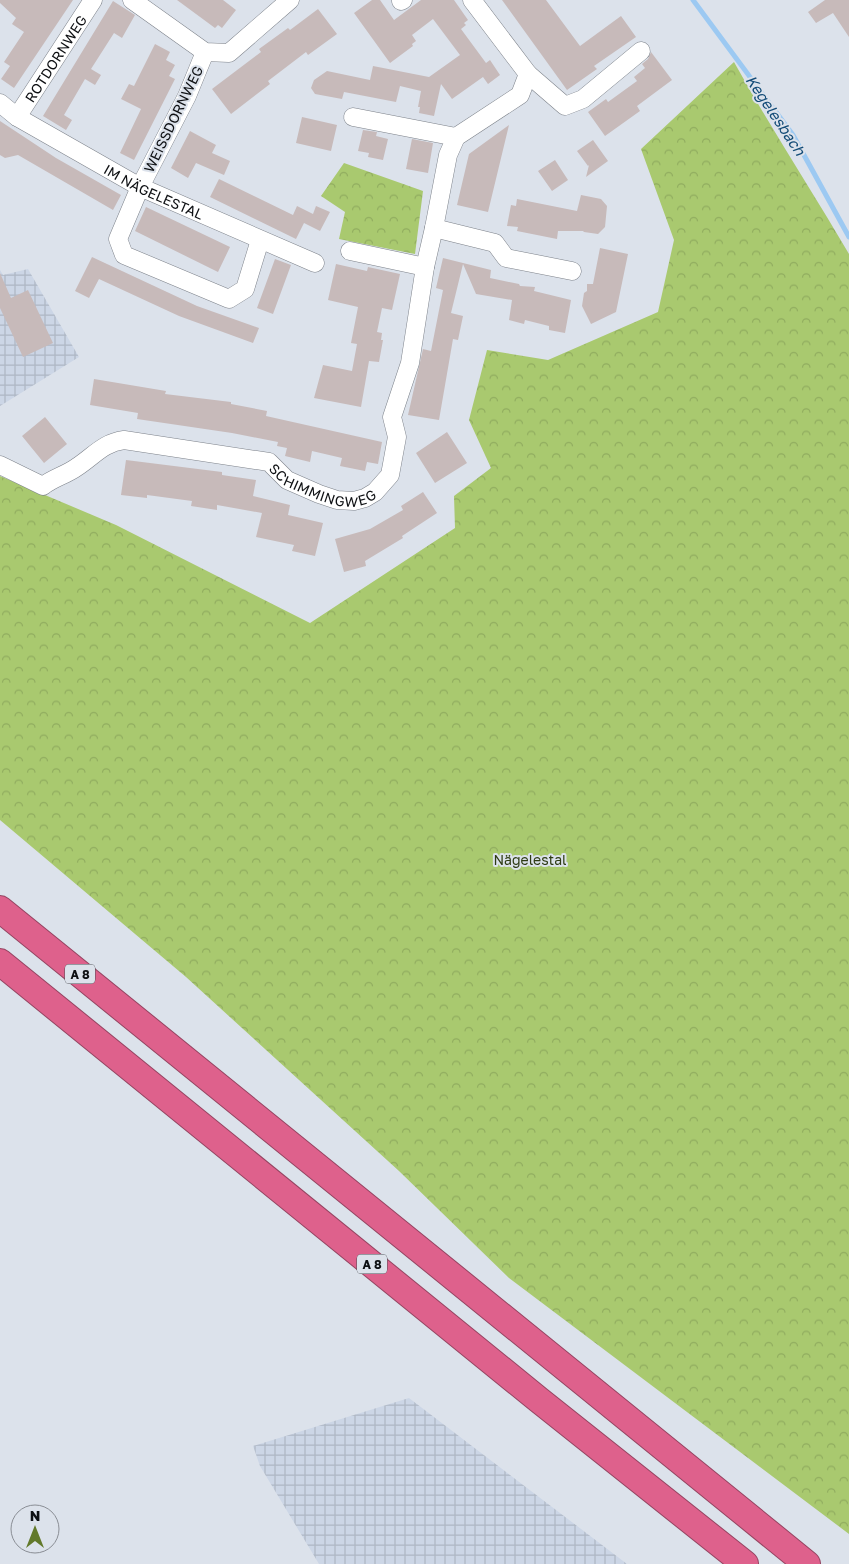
<svg xmlns="http://www.w3.org/2000/svg" width="849" height="1564" viewBox="0 0 849 1564" font-family="'Golos Text',sans-serif">
  <style>
    .industrial { fill: url(#industrial-grid) }
    .park { fill: url(#park-crowns) }
    .lines { fill: none; stroke-linecap: round; stroke-linejoin: round }
    .stream { stroke: #9cc9f2; stroke-width: 5 }
    .building { fill: #c7baba }
    .minor-casing { stroke: #7d828a; stroke-width: 19 }
    .highway-casing { stroke: #954562; stroke-width: 28 }
    .minor { stroke: #fff; stroke-width: 18 }
    .highway { stroke: #de618c; stroke-width: 26 }
    .labels { text-anchor: middle; dominant-baseline: central; stroke-width: 4; stroke-linejoin: round; paint-order: stroke }
    .shield { fill: #dce2eb; stroke: #4c4f54; stroke-width: 1 }
    .shield-label { font-size: 12px; font-weight: bold; fill: #0e1013 }
    .street-label { font-size: 14px; fill: #0e1013; stroke: #dce2eb }
    .park-label { font-size: 14px; fill: #2e3b14; stroke: #dce2eb }
    .water-label { font-size: 15px; font-style: italic; fill: #124b77; stroke: #dce2eb }
  </style>
  <defs>
    <pattern id="industrial-grid" width="8" height="8" patternUnits="userSpaceOnUse" patternTransform="scale(1.25)"><rect width="8" height="8" fill="#ccd6e6"/><path d="M0 4h8M4 0v8" fill="none" stroke="#aeb7c4"/></pattern>
    <pattern id="park-crowns" width="20" height="18" patternUnits="userSpaceOnUse" patternTransform="scale(1.25)"><rect width="20" height="18" fill="#a9c96f"/><path d="M2 6a3 3 0 1 1 6 0M12 15a3 3 0 1 1 6 0" fill="none" stroke="#90ac5f"/></pattern>
  </defs>
  <rect width="100%" height="100%" fill="#dce2eb"/>
  <path class="industrial" d="M 28,269 L 79,357 L 0,406 L 0,270 L 3,275 Z
    M 409,1398 L 627,1564 L 319,1564 L 260,1466 L 253,1446 Z"/>
  <path class="park" d="M 734,62 C 770,127 811,189 849,254 L 849,1534 L 509,1278 L 399,1171 L 186,977 L 0,820 L 0,476 L 116,525 L 310,623 L 455,528 L 454,496 L 491,468 L 469,420 L 487,350 L 548,360 L 658,312 L 674,240 L 641,149 Z
    M 344,163 L 423,191 L 415,254 L 339,239 L 345,212 L 321,196 Z"/>
  <g class="lines">
    <path class="stream" d="M 693,0 L 793,135 L 849,237"/>
  </g>
  <path class="building" d="M 0,0 L 73,0 L 14,88 L 1,79 L 10,66 L 4,62 L 24,32 L 12,24 L 16,18 L 0,3 Z
    M 177,0 L 223,0 L 236,10 L 222,28 L 218,25 L 215,28 Z
    M 372,0 L 380,0 L 394,20 L 421,0 L 454,0 L 468,20 L 464,23 L 466,25 L 461,29 L 486,63 L 490,60 L 500,75 L 488,84 L 483,77 L 452,99 L 441,84 L 434,116 L 419,113 L 420,107 L 418,107 L 421,91 L 400,86 L 396,102 L 344,92 L 342,99 L 315,94 L 311,88 L 314,80 L 327,71 L 370,80 L 373,66 L 429,77 L 460,55 L 433,19 L 412,35 L 416,41 L 412,44 L 413,46 L 390,63 L 354,13 Z
    M 502,0 L 546,0 L 580,46 L 621,16 L 636,37 L 594,66 L 597,69 L 567,90 Z
    M 825,0 L 849,0 L 849,37 L 833,13 L 816,23 L 808,12 Z
    M 113,1 L 135,15 L 122,38 L 114,33 L 91,69 L 101,75 L 95,85 L 85,79 L 64,115 L 72,120 L 66,130 L 43,116 Z
    M 318,9 L 337,34 L 308,55 L 306,52 L 268,81 L 270,84 L 231,114 L 212,89 L 261,52 L 259,49 L 288,28 L 290,30 Z
    M 155,44 L 170,52 L 166,60 L 175,65 L 169,76 L 175,79 L 134,160 L 120,153 L 141,109 L 121,99 L 129,84 L 134,86 Z
    M 651,52 L 672,80 L 637,106 L 640,111 L 605,136 L 588,112 L 606,99 L 608,102 L 637,81 L 634,77 L 645,68 L 642,64 L 648,59 Z
    M 302,117 L 337,125 L 331,151 L 296,143 Z
    M 0,121 L 56,158 L 121,195 L 113,210 L 18,155 L 5,158 L 0,155 Z
    M 509,125 L 488,212 L 457,205 L 469,154 Z
    M 363,130 L 377,132 L 376,136 L 388,139 L 383,160 L 368,157 L 369,153 L 358,151 Z
    M 190,131 L 216,145 L 212,153 L 230,161 L 224,175 L 196,163 L 188,178 L 171,168 Z
    M 412,139 L 433,143 L 428,173 L 406,169 Z
    M 593,140 L 608,161 L 586,177 L 589,165 L 588,166 L 577,151 Z
    M 555,160 L 568,180 L 552,191 L 538,171 Z
    M 219,179 L 293,215 L 297,206 L 313,214 L 316,206 L 330,212 L 320,231 L 304,223 L 296,239 L 210,197 Z
    M 581,195 L 601,199 L 607,206 L 605,227 L 598,234 L 584,232 L 583,231 L 558,231 L 557,239 L 517,231 L 518,227 L 507,226 L 511,205 L 516,206 L 517,199 L 577,211 Z
    M 146,207 L 230,247 L 218,272 L 135,231 Z
    M 600,248 L 628,254 L 616,312 L 591,324 L 582,306 L 584,293 L 587,291 L 587,284 L 593,284 Z
    M 92,257 L 197,306 L 259,328 L 253,343 L 179,316 L 99,279 L 89,298 L 75,291 Z
    M 443,258 L 491,270 L 490,278 L 519,284 L 520,286 L 535,287 L 534,291 L 571,300 L 565,333 L 549,330 L 549,326 L 525,320 L 524,324 L 509,320 L 512,300 L 476,294 L 463,264 L 451,313 L 463,316 L 458,340 L 453,339 L 439,420 L 408,415 L 423,349 L 431,351 L 443,290 L 436,288 Z
    M 275,259 L 291,265 L 273,314 L 257,308 Z
    M 336,264 L 367,271 L 368,267 L 400,274 L 392,310 L 382,308 L 377,332 L 382,333 L 381,340 L 383,340 L 379,362 L 369,361 L 361,407 L 314,398 L 323,365 L 352,371 L 357,344 L 351,343 L 358,307 L 328,300 Z
    M 0,273 L 11,298 L 28,290 L 53,343 L 23,357 L 0,308 Z
    M 94,379 L 166,391 L 165,394 L 231,402 L 231,404 L 267,411 L 266,416 L 382,442 L 378,464 L 367,462 L 365,471 L 340,466 L 342,458 L 312,451 L 310,462 L 285,456 L 287,448 L 277,446 L 278,442 L 232,433 L 137,419 L 138,413 L 90,405 Z
    M 45,417 L 67,444 L 44,463 L 22,436 Z
    M 447,432 L 467,463 L 435,483 L 416,453 Z
    M 126,460 L 222,472 L 222,475 L 256,480 L 253,496 L 290,505 L 288,515 L 323,523 L 315,556 L 292,551 L 294,545 L 256,537 L 262,513 L 217,505 L 217,510 L 191,506 L 192,501 L 147,495 L 147,498 L 121,495 Z
    M 423,492 L 437,513 L 402,536 L 403,538 L 365,561 L 366,566 L 344,572 L 335,539 L 370,529 L 403,510 L 401,506 Z"/>
  <g class="lines">
    <g class="minor-casing">
      <g id="minor">
        <path d="M 132,0 L 205,52 L 229,53 L 290,0"/>
        <path d="M 401,1 L 403,0"/>
        <path d="M 205,52 L 187,96 L 140,187 L 118,239 L 124,255 L 229,299 L 245,289 L 260,240"/>
        <path d="M 528,74 L 565,106 L 583,99 L 641,51"/>
        <path id="s1" d="M 0,103 L 17,117 L 140,187 L 315,263"/>
        <path id="s2" d="M 17,117 L 93,0"/>
        <path d="M 353,117 L 456,137"/>
        <path d="M 434,228 L 495,243 L 506,258 L 572,271"/>
        <path d="M 350,251 L 425,267"/>
        <path id="s3" d="M 0,465 L 43,486 C 53,478 66,475 77,467 C 95,455 103,443 124,440 L 269,462 L 287,480 L 319,494 L 337,500 L 354,501 L 365,498 L 375,492 L 390,475 L 397,437 L 392,417 L 410,363 L 425,267 L 434,228 L 448,155 L 456,137 L 520,95 L 528,74 L 472,0"/>
      </g>
    </g>
    <g class="highway-casing">
      <path id="highway" d="M 0,909 L 807,1564
        M 0,962 L 539,1400 L 745,1564"/>
    </g>
    <use href="#minor" class="minor"/>
    <use href="#highway" class="highway"/>
  </g>
  <g class="labels">
    <g class="shield">
      <rect x="65" y="964.5" width="30" height="19" rx="4"/>
      <rect x="357" y="1254.5" width="30" height="19" rx="4"/>
    </g>
    <g class="shield-label">
      <text x="80" y="974">A 8</text>
      <text x="372" y="1264">A 8</text>
    </g>
    <g class="street-label">
      <text stroke="none"><textPath href="#s2" startOffset="70">ROTDORNWEG</textPath></text>
      <text transform="translate(173 119) rotate(-64)">WEISSDORNWEG</text>
      <text stroke="none"><textPath href="#s1" startOffset="178">IM NÄGELESTAL</textPath></text>
      <text stroke="none"><textPath href="#s3" startOffset="350">SCHIMMINGWEG</textPath></text>
    </g>
    <g class="park-label">
      <text x="530" y="859">Nägelestal</text>
    </g>
    <g class="water-label">
      <text transform="translate(776 115) rotate(56)">Kegelesbach</text>
    </g>
  </g>
  <g transform="translate(35 1529)"><circle r="24" fill="#dce2eb" stroke="#8a8e95"/>
  <path d="M0-4L9 19L0 12L-9 19Z" fill="#62792a"/>
  <text y="-8" font-size="14" font-weight="bold" text-anchor="middle" fill="#0e1013">N</text>
  </g>
</svg>
